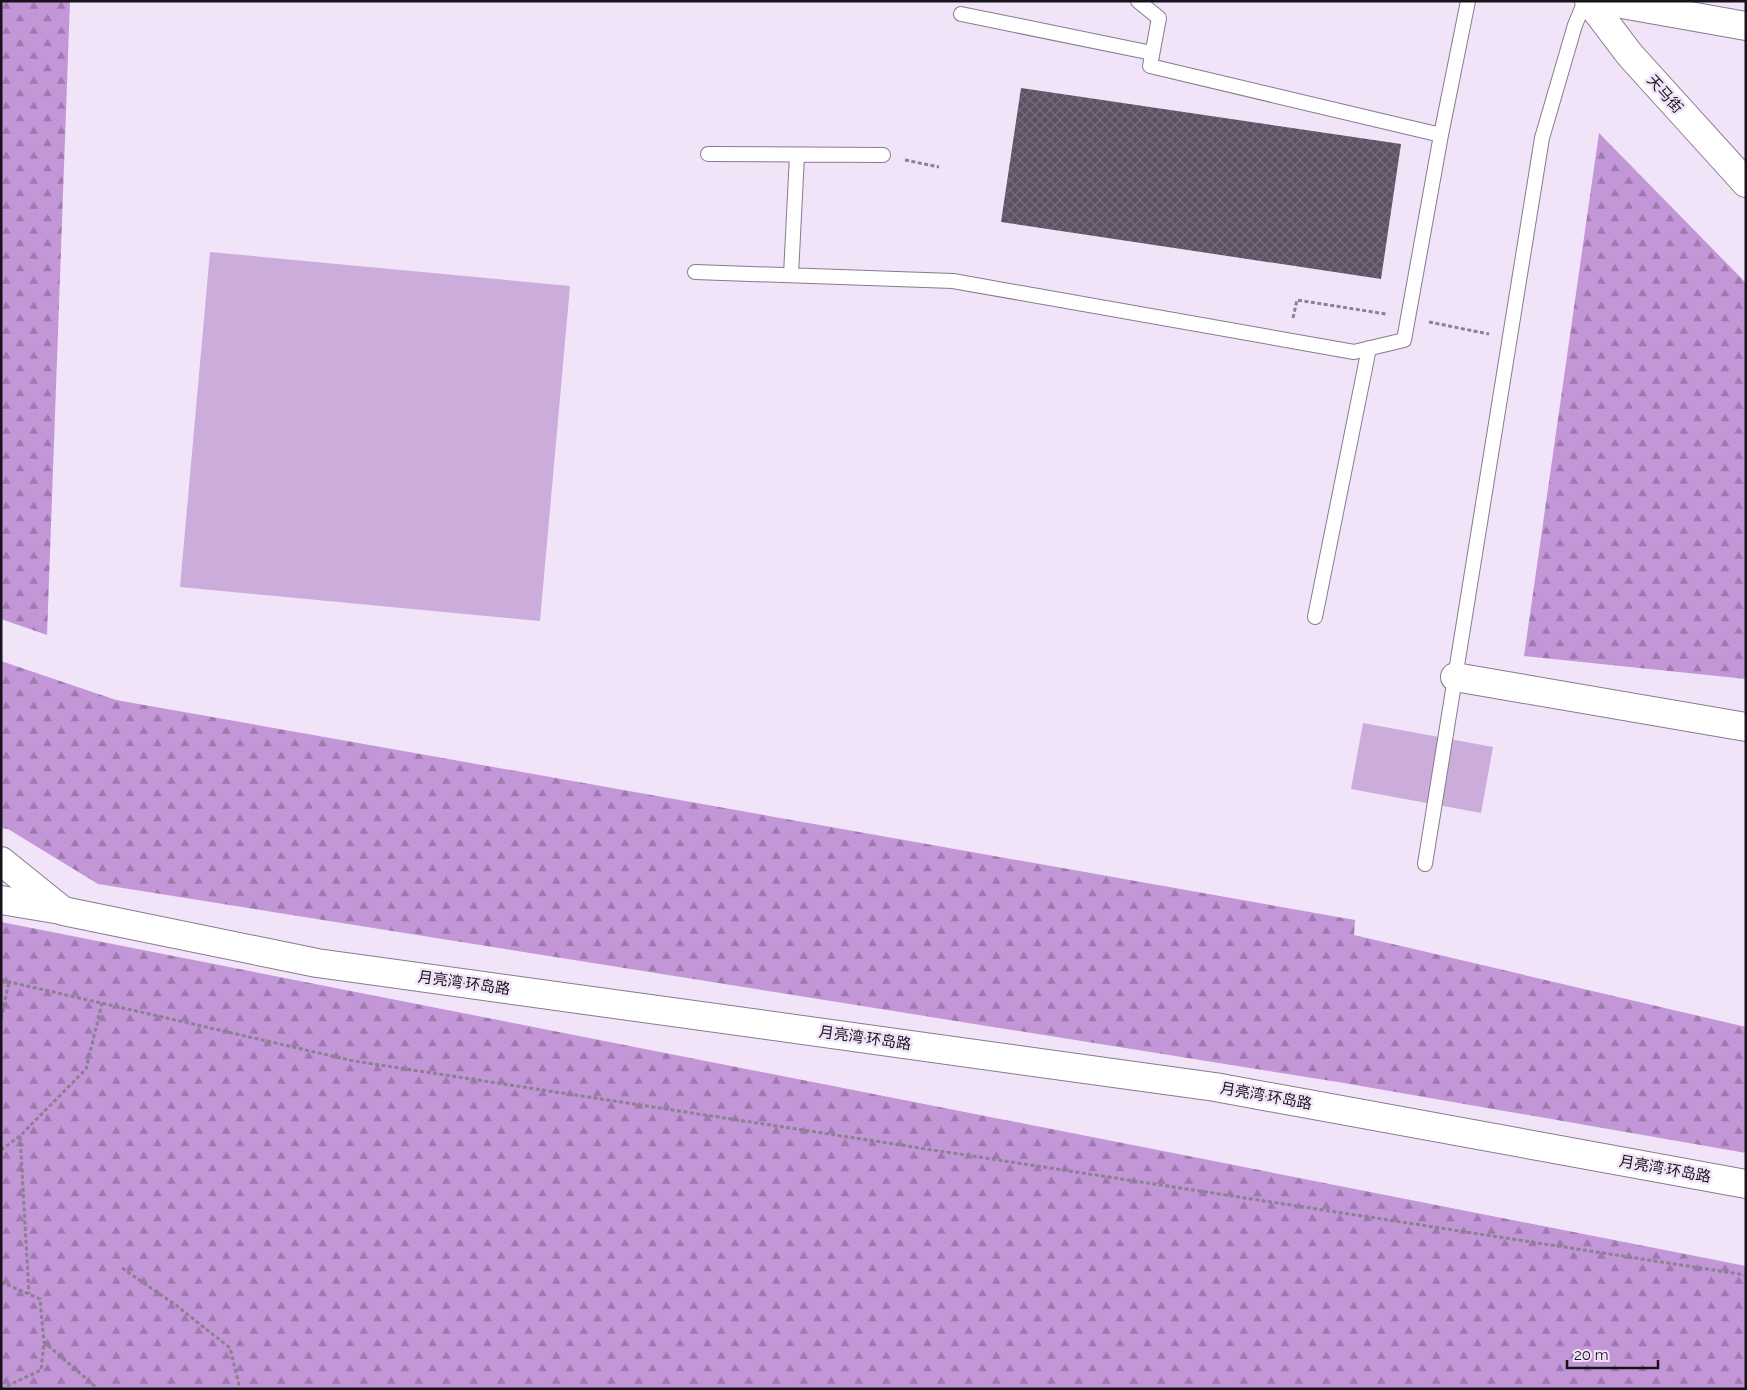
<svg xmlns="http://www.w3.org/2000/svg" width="1747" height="1390" viewBox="0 0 1747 1390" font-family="Raleway,'Noto Sans SC',sans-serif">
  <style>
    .green { fill: #cbacdb }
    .forest { fill: url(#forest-firs) }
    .building { fill: url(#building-cross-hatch) }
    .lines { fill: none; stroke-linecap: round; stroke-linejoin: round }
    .service-casing { stroke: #877b8d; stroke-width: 16 }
    .minor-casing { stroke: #877b8d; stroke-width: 30 }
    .tertiary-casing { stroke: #877b8d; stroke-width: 30 }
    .path { stroke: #8b818f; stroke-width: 3; stroke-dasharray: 4 2.5; stroke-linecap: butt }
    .service { stroke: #fff; stroke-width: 14 }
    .minor { stroke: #fff; stroke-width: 28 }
    .tertiary { stroke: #fff; stroke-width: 28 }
    .labels { text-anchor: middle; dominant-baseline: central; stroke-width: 5; stroke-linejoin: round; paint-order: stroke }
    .street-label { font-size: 15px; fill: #18131a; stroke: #f1e3f8 }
  </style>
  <defs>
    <pattern id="forest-firs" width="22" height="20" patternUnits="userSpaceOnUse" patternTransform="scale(1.25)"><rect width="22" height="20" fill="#c396d8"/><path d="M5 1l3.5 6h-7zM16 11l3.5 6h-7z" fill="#9d79ae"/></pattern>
    <pattern id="building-cross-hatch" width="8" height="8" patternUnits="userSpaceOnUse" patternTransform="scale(1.25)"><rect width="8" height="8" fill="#5d5263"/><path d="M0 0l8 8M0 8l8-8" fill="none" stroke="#746c79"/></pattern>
  </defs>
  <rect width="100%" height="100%" fill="#f1e3f8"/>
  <path class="green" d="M 210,252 L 570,286 L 540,621 L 180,587 Z
    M 1363,723 L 1493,747 L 1481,813 L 1351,789 Z"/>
  <path class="forest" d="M 1,1 L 70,1 L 47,635 L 1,619 Z
    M 1599,133 L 1746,283 L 1746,679 L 1524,656 Z
    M 1,661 L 116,700 L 1355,920 L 1354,935 L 1746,1027 L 1746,1153 L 1338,1082 L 98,884 L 8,829 L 1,828 Z
    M 1,922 L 1746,1266 L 1746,1389 L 1,1389 Z"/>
  <path class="building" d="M 1021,88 L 1401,144 L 1381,279 L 1001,222 Z"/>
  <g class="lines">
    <g class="service-casing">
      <path id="service" d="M 1138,1 L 1159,18 L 1150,66 L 1441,135
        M 961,14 L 1152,53
        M 708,154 L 883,155
        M 695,272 L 953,281 L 1354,352 L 1404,340 L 1441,135 L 1468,1
        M 791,275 L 797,155
        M 1315,617 L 1369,348
        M 1425,864 L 1542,138 L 1575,25 L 1585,1"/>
    </g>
    <g class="minor-casing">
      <path id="minor" d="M 1605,1 L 1746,26
        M 1455,677 L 1746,727
        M 1,861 L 63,911 L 317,963 L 1215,1087 L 1746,1184
        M 1,900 L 61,910"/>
    </g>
    <g class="tertiary-casing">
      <path id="tertiary" d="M 1589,1 L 1630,55 L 1746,183"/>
    </g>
    <path class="path" d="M 905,160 L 939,167
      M 1293,318 L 1297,300 L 1386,314
      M 1429,322 L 1489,334
      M 1,980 L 354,1061 L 1746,1275
      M 1,1019 L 9,982
      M 20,1136 L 29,1294
      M 1,1150 L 20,1136 L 86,1069 L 102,1003
      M 122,1268 L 177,1306 L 230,1348 L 240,1389
      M 1,1282 L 40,1299 L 44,1342 L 98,1389
      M 1,1389 L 41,1370 L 44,1343"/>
    <use href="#service" class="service"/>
    <use href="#minor" class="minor"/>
    <use href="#tertiary" class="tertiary"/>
  </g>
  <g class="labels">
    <g class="street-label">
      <text transform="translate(1665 94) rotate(48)">天马街</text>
      <text transform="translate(464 983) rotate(8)">月亮湾·环岛路</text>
      <text transform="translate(865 1038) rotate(8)">月亮湾·环岛路</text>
      <text transform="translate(1266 1096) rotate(10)">月亮湾·环岛路</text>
      <text transform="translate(1665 1169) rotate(10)">月亮湾·环岛路</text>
    </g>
  </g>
  <rect width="1747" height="1390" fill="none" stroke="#18131a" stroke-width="5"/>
  <path d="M1567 1360v8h91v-8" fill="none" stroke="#18131a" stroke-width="2.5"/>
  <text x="1574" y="1360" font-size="15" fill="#18131a" stroke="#f1e3f8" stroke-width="4" paint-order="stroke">20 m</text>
</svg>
